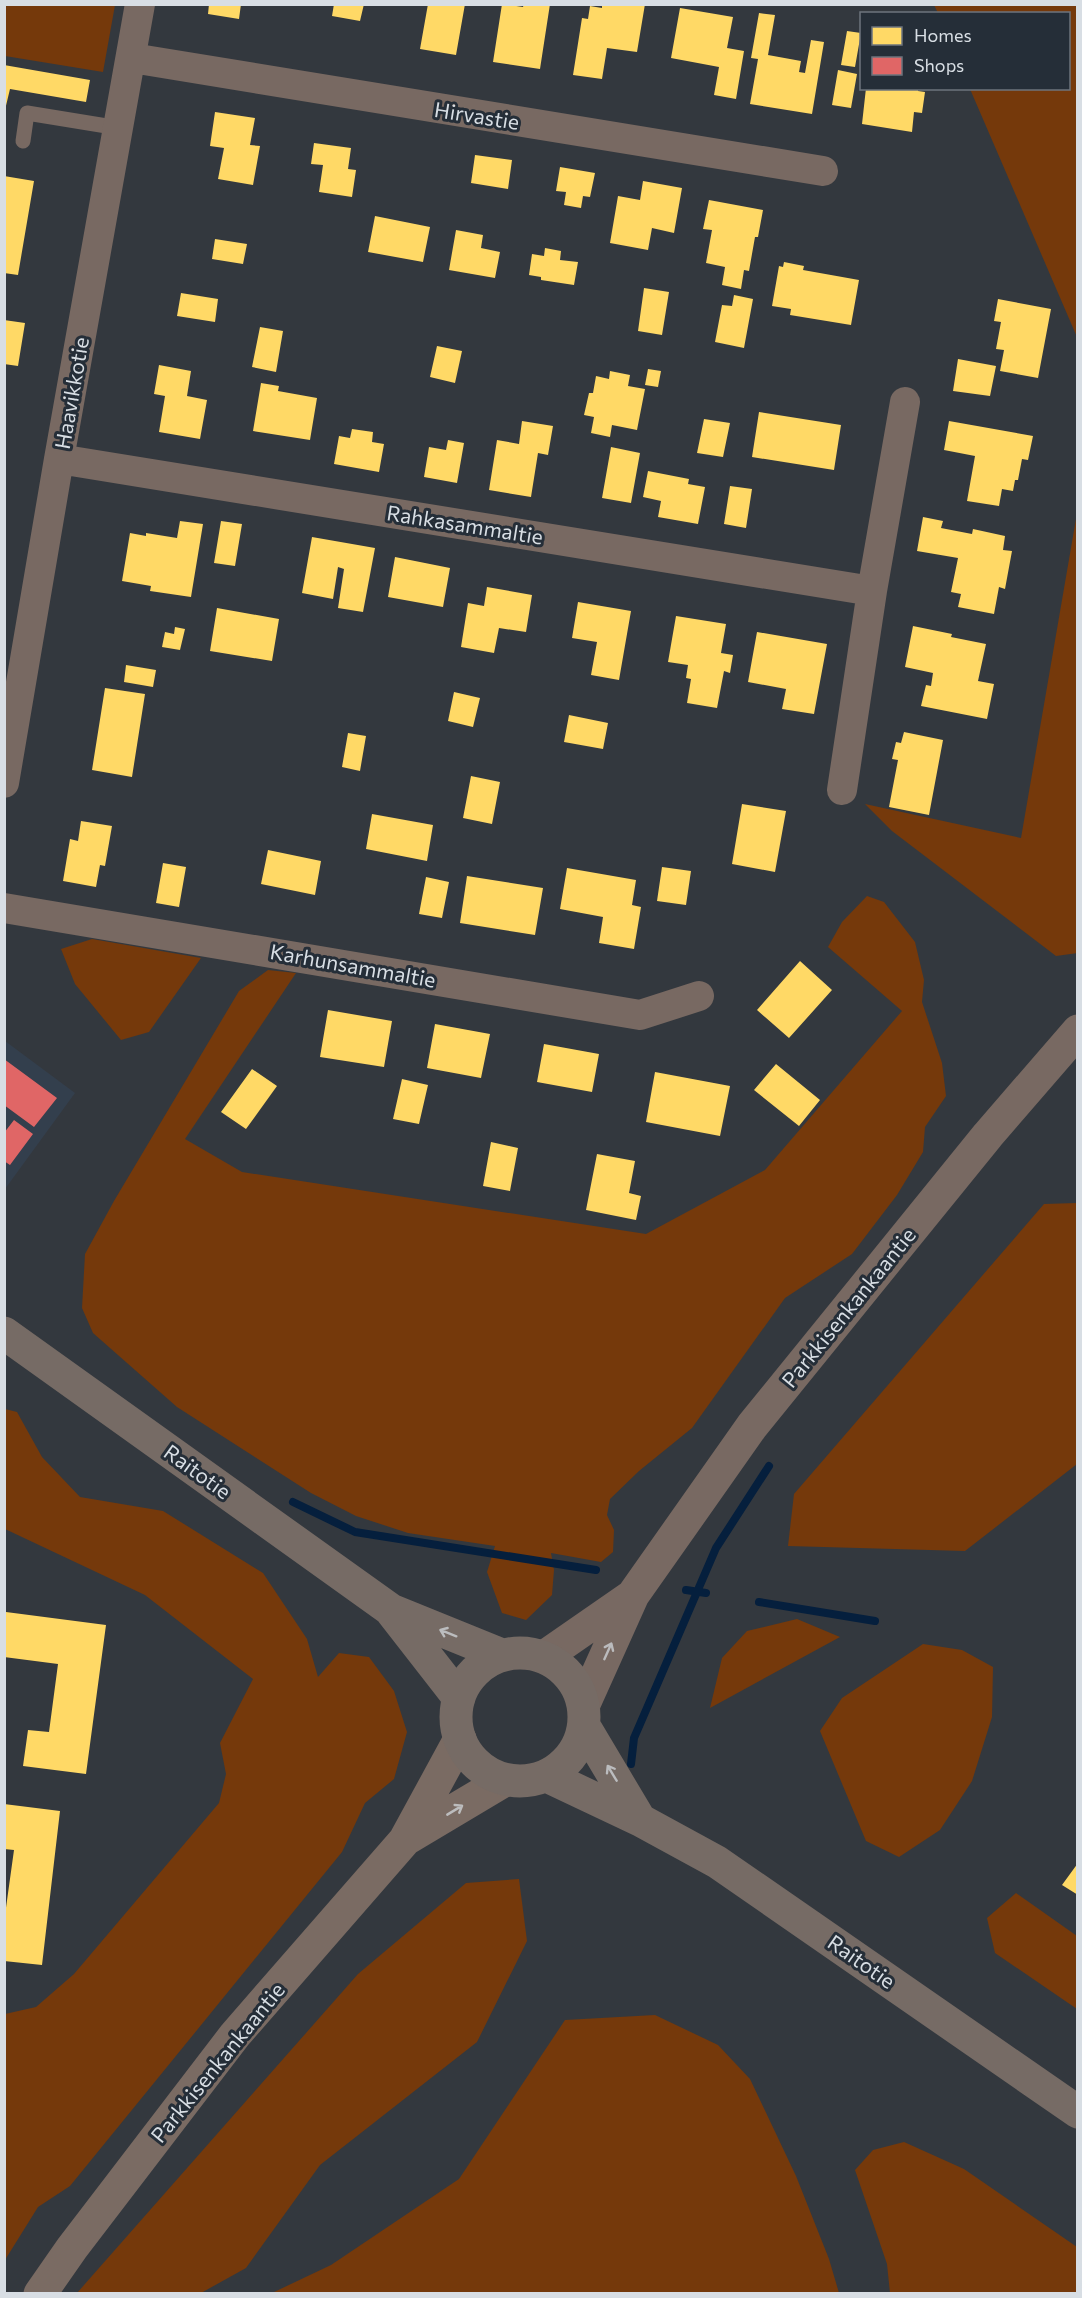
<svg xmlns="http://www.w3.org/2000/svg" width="1082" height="2298" viewBox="0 0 1082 2298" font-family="Commissioner,sans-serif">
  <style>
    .built { fill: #333f4d }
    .green { fill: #75390b }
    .homes { fill: #ffd966 }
    .shops { fill: #e06666 }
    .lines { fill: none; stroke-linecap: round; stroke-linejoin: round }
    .stream { stroke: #051f3d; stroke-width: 8 }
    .service { stroke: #786962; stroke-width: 15 }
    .minor { stroke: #786962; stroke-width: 30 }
    .tertiary { stroke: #786962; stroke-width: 33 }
    .secondary { stroke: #7a6b63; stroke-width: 33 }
    .primary { stroke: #766b65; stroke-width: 33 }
    .oneway { stroke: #bbbcbe }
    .oneway2 { stroke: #bbbbbd }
    .oneway3 { stroke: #bcbcbd }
    .labels { text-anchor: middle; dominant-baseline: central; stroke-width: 6; stroke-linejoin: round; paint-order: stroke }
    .street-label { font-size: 21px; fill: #d8dee4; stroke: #252e38 }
  </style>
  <rect width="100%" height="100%" fill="#33383e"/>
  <path class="built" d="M 5,1041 L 75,1093 L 5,1189 Z"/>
  <path class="green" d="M 4,5 L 115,5 L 103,72 L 5,56 Z
    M 934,5 L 1077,5 L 1077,337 L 970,89 L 1068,88 L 1068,14 L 938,13 Z
    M 1077,513 L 1078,953 L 1056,956 L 892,831 L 865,804 L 1021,838 Z
    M 867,896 L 884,902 L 915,942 L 924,980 L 922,1002 L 942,1063 L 946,1096 L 925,1127 L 923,1152 L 897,1195 L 852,1254 L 785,1298 L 692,1428 L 639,1471 L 610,1499 L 607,1515 L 614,1530 L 613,1552 L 601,1562 L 551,1553 L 554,1570 L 552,1595 L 526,1620 L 502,1613 L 487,1572 L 495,1546 L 408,1533 L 356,1516 L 311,1493 L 177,1407 L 93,1333 L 82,1308 L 85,1254 L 114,1201 L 239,991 L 268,970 L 296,973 L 185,1139 L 242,1172 L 646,1234 L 765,1170 L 902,1011 L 828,947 L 842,922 Z
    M 92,939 L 201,958 L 149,1032 L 121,1040 L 75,984 L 61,949 Z
    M 1077,1203 L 1077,1464 L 965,1551 L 788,1546 L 794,1494 L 1044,1204 Z
    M 5,1409 L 17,1412 L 42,1457 L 80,1497 L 163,1511 L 263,1573 L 307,1639 L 318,1677 L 339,1653 L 369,1657 L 394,1691 L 407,1732 L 394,1779 L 365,1803 L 342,1852 L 70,2186 L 38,2207 L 5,2260 L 5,2014 L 36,2007 L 74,1974 L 219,1803 L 226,1774 L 220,1743 L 253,1679 L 145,1595 L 5,1529 Z
    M 797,1619 L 840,1637 L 710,1708 L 722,1658 L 747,1631 Z
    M 923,1644 L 962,1650 L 993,1667 L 992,1717 L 972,1781 L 940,1830 L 899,1857 L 866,1841 L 820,1731 L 842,1698 Z
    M 519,1879 L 527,1941 L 477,2042 L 320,2165 L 246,2268 L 201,2293 L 77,2293 L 358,1974 L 466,1883 Z
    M 1016,1893 L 1077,1936 L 1077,2009 L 995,1953 L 987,1918 Z
    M 655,2015 L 718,2045 L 750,2079 L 796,2176 L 829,2259 L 839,2293 L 272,2293 L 331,2265 L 459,2179 L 565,2020 Z
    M 904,2142 L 964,2169 L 1077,2247 L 1077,2293 L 890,2293 L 887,2264 L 855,2170 L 873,2150 Z"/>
  <path class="homes" d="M 209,4 L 241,4 L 239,19 L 208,14 Z
    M 334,4 L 364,4 L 360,21 L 332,16 Z
    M 428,4 L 465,4 L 456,55 L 420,49 Z
    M 502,4 L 523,7 L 524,4 L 550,4 L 540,69 L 493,62 Z
    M 602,4 L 645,4 L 637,52 L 607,48 L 602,79 L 573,75 L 582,18 L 588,19 L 590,6 L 602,8 Z
    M 680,8 L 733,17 L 727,48 L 744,51 L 736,99 L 714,95 L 719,67 L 671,58 Z
    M 759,13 L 775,15 L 768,55 L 801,61 L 799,72 L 805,73 L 811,40 L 824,42 L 812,114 L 750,104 L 758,59 L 751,58 Z
    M 847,31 L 861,33 L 855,67 L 841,65 Z
    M 4,65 L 90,80 L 86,102 L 10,89 L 4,114 Z
    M 838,70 L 857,74 L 851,108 L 832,105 Z
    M 866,88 L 918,88 L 918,91 L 925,92 L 922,113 L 914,112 L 912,132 L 862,124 Z
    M 215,112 L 255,118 L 250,145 L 260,146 L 253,185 L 218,179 L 224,148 L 210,146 Z
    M 314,143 L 351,148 L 348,169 L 356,170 L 352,197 L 319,192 L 323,165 L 311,164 Z
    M 475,155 L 512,160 L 508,189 L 471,183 Z
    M 560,167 L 595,173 L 590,197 L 583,196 L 581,208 L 564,205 L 566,192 L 556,191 Z
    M 4,176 L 34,181 L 18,275 L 4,273 Z
    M 643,181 L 682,188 L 674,233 L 652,228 L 648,250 L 610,243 L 618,196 L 640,200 Z
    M 709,200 L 763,210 L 758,237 L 755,237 L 749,271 L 744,270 L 741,289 L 722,285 L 725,267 L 706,263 L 712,230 L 703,229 Z
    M 375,216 L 430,227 L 423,262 L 368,252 Z
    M 456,230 L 483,235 L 481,248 L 500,252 L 495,278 L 449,270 Z
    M 215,239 L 247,244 L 243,264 L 212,259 Z
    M 545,248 L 561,251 L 560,260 L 578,262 L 574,285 L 541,280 L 541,277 L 529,275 L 532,254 L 544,256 Z
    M 784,262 L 804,266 L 803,270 L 859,280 L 851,325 L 790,315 L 791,309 L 772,306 L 779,266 L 783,267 Z
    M 644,288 L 669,292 L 662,335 L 638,331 Z
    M 181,293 L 218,299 L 215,322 L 177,316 Z
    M 734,295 L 753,299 L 744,348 L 715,342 L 722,305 L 732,306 Z
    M 998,299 L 1051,309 L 1038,378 L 1000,371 L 1004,350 L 996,349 L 1001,322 L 994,321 Z
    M 4,320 L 25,323 L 18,366 L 4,364 Z
    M 260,327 L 283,331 L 276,372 L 252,367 Z
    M 437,346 L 462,351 L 455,383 L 430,377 Z
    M 958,359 L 996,366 L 990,396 L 953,391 Z
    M 159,365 L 191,371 L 187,396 L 207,400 L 200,439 L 159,432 L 165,396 L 154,394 Z
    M 648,369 L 661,371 L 658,387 L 645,385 Z
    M 610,371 L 630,375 L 628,386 L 645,389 L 637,430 L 612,425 L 610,437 L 591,433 L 594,417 L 584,415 L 589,393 L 593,393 L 596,376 L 609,379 Z
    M 261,383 L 279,386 L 278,391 L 317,398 L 310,440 L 253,431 Z
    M 759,412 L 841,425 L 834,470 L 752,457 Z
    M 704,419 L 730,423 L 723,457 L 697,453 Z
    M 522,421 L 553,426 L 548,455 L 538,453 L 531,497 L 489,490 L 497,440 L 519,444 Z
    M 949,421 L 1033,436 L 1028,460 L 1022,459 L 1018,480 L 1015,480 L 1013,491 L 1002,489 L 999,506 L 967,501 L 975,456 L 944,450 Z
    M 352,429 L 373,432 L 372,442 L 384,444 L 379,472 L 334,464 L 339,436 L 350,438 Z
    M 448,440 L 464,443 L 457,483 L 424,477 L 429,447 L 446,450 Z
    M 611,447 L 640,453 L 631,503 L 602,498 Z
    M 648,471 L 689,479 L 688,484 L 705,487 L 698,524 L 658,517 L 661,501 L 643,497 Z
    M 730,486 L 752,489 L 746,528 L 724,524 Z
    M 923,517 L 943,521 L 941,528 L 972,534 L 973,529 L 1005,536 L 1003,550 L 1012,551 L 1005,589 L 999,587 L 994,614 L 958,607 L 961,594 L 951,592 L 958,558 L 917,551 Z
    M 180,521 L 203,524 L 191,597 L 150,591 L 151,586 L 122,581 L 130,533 L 146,536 L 146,533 L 177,538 Z
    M 221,521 L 242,524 L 235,566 L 214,563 Z
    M 312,537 L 375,548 L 363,612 L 338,608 L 344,569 L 338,567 L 333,599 L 302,593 Z
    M 395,557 L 450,568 L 443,607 L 388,597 Z
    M 487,587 L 532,595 L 526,632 L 499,628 L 494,653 L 461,647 L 468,603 L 484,606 Z
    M 578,602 L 631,611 L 619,680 L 591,675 L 597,642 L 572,638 Z
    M 217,608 L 279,619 L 272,661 L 210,651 Z
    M 676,616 L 726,624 L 721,653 L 733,655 L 730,673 L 724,671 L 717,708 L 687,703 L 691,679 L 686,678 L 688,665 L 668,662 Z
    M 913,626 L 952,634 L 951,637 L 986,644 L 978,681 L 994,684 L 987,719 L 921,706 L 926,685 L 931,686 L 933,673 L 905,667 Z
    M 175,627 L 185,629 L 180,650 L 162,647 L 165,632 L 174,634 Z
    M 757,632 L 827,644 L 814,714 L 782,709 L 786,689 L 748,682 Z
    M 126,665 L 156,670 L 153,687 L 124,682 Z
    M 105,688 L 145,694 L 132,777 L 92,770 Z
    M 454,692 L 480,698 L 473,727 L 448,721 Z
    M 569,715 L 608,723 L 603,749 L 564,742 Z
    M 904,732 L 943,740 L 929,815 L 889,807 L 898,760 L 892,759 L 896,742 L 901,743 Z
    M 348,733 L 366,736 L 360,771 L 342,767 Z
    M 471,776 L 500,782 L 492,824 L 463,818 Z
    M 742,804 L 786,811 L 775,872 L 732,864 Z
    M 372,814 L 433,825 L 427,861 L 366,849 Z
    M 81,821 L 112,826 L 105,866 L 100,865 L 96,887 L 63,881 L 70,839 L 78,841 Z
    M 268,850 L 321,861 L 315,895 L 261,884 Z
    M 163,863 L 186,867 L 179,907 L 156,903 Z
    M 662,867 L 691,871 L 686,905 L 657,901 Z
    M 567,868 L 636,880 L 632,905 L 641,907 L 634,949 L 599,943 L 603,917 L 560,909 Z
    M 467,876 L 543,888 L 535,935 L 460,923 Z
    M 426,877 L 449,882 L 442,918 L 419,914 Z
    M 800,961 L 832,990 L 789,1038 L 757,1010 Z
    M 328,1010 L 392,1021 L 384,1067 L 320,1057 Z
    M 435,1024 L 490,1034 L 481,1078 L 427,1068 Z
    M 544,1044 L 599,1054 L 592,1092 L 537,1082 Z
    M 776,1064 L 820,1100 L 799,1126 L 754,1090 Z
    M 252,1069 L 277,1086 L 246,1129 L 221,1112 Z
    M 655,1072 L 730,1086 L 720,1136 L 646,1122 Z
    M 402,1079 L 428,1085 L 419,1124 L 393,1119 Z
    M 491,1142 L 518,1148 L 510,1191 L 483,1186 Z
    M 597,1154 L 635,1161 L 629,1193 L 641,1196 L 636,1220 L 586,1210 Z
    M 6,1612 L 106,1625 L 86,1774 L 23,1766 L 28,1730 L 49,1732 L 58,1664 L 4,1657 Z
    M 4,1804 L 60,1811 L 42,1965 L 4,1961 L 4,1922 L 14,1850 L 4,1849 Z
    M 1078,1863 L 1078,1895 L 1062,1885 Z"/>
  <path class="shops" d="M 4,1059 L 57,1098 L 34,1127 L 4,1105 Z
    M 14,1120 L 33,1134 L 10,1165 L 4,1161 L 4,1133 Z"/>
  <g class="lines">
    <path class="stream" d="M 293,1502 L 355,1532 L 596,1570
      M 686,1590 L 706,1593
      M 759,1602 L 875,1621
      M 631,1764 L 634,1738 L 716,1548 L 769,1466"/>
    <path class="service" d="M 23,141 L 27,113 L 119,128"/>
    <path class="minor" d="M 132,58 L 823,171
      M 59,459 L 872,591 L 842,790
      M 872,591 L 905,402
      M 4,783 L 59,459 L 140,4
      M 4,908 L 640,1015 L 699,996"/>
    <path class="tertiary" d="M 544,1657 L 632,1596
      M 584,1704 L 633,1595 L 752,1426 L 988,1135 L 1078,1031"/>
    <path class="secondary" d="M 406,1839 L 505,1780
      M 40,2294 L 72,2248 L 235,2035 L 405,1840 L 460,1739"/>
    <path class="primary" d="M 4,1333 L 391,1610 L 502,1655
      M 392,1612 L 459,1698
      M456 1717a64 64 0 1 1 128 0a64 64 0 1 1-128 0Z
      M 584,1726 L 640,1820
      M 547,1776 L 640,1820 L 717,1862 L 1078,2112"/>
  </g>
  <defs><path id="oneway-shaft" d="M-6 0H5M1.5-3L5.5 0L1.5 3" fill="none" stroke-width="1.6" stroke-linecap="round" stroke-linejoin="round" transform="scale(1.5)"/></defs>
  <g class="oneway">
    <use href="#oneway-shaft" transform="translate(448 1633) rotate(-158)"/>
    <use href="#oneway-shaft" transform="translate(612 1773) rotate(-121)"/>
  </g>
  <use class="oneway2" href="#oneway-shaft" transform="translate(608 1651) rotate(-66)"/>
  <use class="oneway3" href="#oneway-shaft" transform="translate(455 1810) rotate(-31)"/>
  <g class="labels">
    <g class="street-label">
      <text transform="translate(477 115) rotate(9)">Hirvastie</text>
      <text transform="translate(71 393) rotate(-80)">Haavikkotie</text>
      <text transform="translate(465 524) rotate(9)">Rahkasammaltie</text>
      <text transform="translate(353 965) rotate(10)">Karhunsammaltie</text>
      <text transform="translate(848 1307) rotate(-51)">Parkkisenkankaantie</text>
      <text transform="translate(198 1471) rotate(36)">Raitotie</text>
      <text transform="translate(862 1961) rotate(35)">Raitotie</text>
      <text transform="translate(217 2062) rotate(-51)">Parkkisenkankaantie</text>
    </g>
  </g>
  <rect width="1082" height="2298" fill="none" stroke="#d8dee4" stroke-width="12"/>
  <rect x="860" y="12" width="210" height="78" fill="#252e38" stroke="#6d747d" stroke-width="1.5"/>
  <rect x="872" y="27" width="30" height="18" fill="#ffd966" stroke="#6d747d" stroke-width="1.5"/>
  <text x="914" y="42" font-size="18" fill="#d8dee4">Homes</text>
  <rect x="872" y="57" width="30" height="18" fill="#e06666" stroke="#6d747d" stroke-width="1.5"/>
  <text x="914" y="72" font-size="18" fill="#d8dee4">Shops</text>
</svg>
